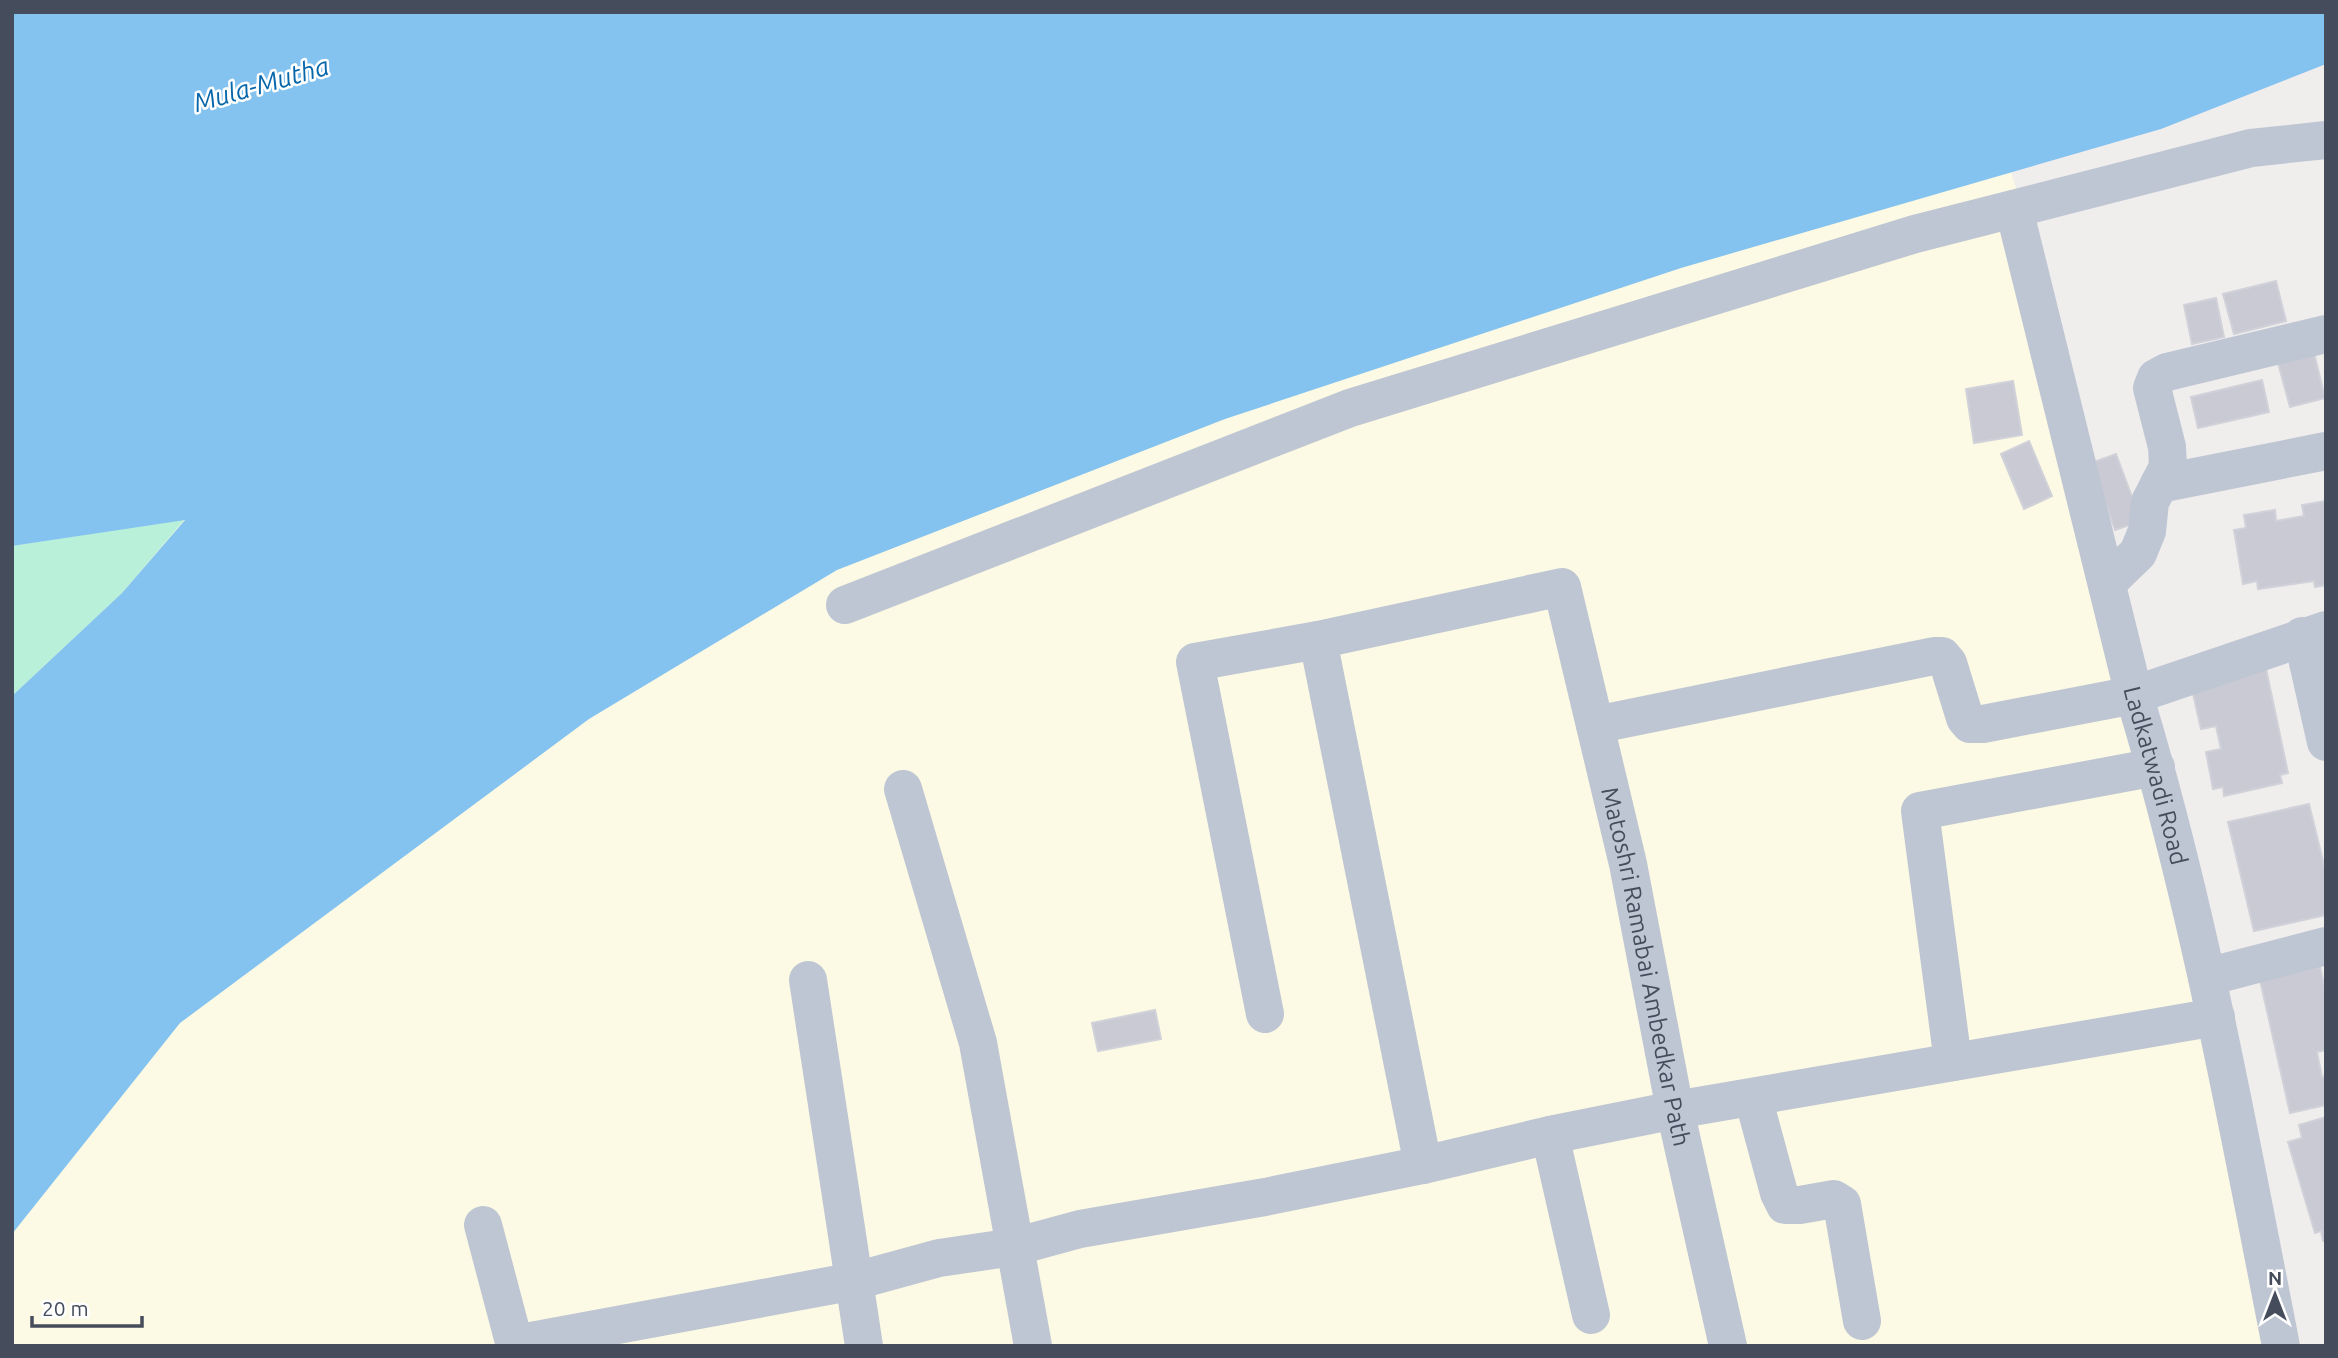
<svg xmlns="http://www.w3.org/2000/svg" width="2338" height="1358" viewBox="0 0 2338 1358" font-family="Ubuntu,sans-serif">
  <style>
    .commercial { fill: #fcfae4 }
    .green { fill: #b8f0da }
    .water { fill: #84c2ef }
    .building { fill: #c9cad3; stroke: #d0d1d9; stroke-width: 2 }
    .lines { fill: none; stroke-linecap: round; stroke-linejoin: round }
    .street { stroke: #bfc6d3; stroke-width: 38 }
    .labels { text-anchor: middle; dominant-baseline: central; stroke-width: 5; stroke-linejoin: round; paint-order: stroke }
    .street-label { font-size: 24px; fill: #454c5b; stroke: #fff }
    .water-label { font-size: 26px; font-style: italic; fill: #0767ab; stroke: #fff }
  </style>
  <rect width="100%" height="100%" fill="#f0eded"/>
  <path class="commercial" d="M 1961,12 L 2016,188 L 2276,1239 L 2301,1346 L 12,1346 L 12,460 Z"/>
  <path class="green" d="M 185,519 L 122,593 L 12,696 L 12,546 Z"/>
  <path class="water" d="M 12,12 L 2326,12 L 2326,64 L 2161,129 L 1681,268 L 1225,419 L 837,570 L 589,719 L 180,1023 L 12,1234 L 12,696 L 122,593 L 185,520 L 12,546 Z"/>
  <path class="building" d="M 2276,281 L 2286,321 L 2234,334 L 2223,294 Z
    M 2216,298 L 2224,337 L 2192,344 L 2184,305 Z
    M 2314,353 L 2325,398 L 2290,407 L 2278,363 Z
    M 2262,380 L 2269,412 L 2198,428 L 2191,397 Z
    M 2013,381 L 2022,435 L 1974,443 L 1966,389 Z
    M 2029,441 L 2052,496 L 2024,509 L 2001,454 Z
    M 2116,454 L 2141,521 L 2115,530 L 2091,463 Z
    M 2326,501 L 2326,585 L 2315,587 L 2314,581 L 2258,589 L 2257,581 L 2243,584 L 2234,530 L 2246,528 L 2244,515 L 2275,510 L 2276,521 L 2304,516 L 2302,505 Z
    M 2265,664 L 2288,773 L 2280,775 L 2282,783 L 2224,796 L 2223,787 L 2213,789 L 2206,752 L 2221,749 L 2216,726 L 2201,729 L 2192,689 Z
    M 2309,804 L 2326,873 L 2326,915 L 2254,931 L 2228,822 Z
    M 2320,967 L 2326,993 L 2326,1050 L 2317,1052 L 2322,1077 L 2326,1076 L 2326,1105 L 2290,1113 L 2260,980 Z
    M 1155,1010 L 1161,1039 L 1098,1051 L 1092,1023 Z
    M 2326,1117 L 2326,1240 L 2323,1241 L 2321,1231 L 2315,1233 L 2288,1142 L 2302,1138 L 2299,1125 Z"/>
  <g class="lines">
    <g class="street">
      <path id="s1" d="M 2014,209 L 2134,695 C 2199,908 2238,1128 2281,1346"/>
      <path d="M 2159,484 L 2326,451"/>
      <path d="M 2108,582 L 2138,553 L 2147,531 L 2150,502 L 2168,467 L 2167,447 L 2152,388 L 2156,378 L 2167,372 L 2326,334"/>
      <path d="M 845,605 L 1350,408 L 1915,234 L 2251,148 L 2326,140"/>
      <path d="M 2302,636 L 2326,742"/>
      <path d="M 1595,725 L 1934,656 L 1942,656 L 1948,663 L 1965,718 L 1970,724 L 1983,724 L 2134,695 L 2326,630"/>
      <path d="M 903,789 L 978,1043 L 1033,1346"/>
      <path d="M 2207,977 L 2326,946"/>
      <path d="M 808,980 L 864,1346"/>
      <path d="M 1265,1014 L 1195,662 L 1318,640"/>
      <path d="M 1953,1062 L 1920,811 L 2156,767"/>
      <path d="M 1753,1097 L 1779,1193 L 1785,1205 L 1800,1205 L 1834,1199 L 1842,1204 L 1862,1321"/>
      <path d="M 1550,1135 L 1591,1315"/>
      <path id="s2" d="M 1423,1165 L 1318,640 L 1562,587 L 1628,864 L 1675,1110 L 1728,1346"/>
      <path d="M 483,1225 L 515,1346"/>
      <path d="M 515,1344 L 855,1281 L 939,1258 L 1014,1247 L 1080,1229 L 1265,1197 L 1423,1165 L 1550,1135 L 1675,1110 L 2216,1017"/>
    </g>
  </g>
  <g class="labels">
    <g class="street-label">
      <text stroke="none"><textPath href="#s1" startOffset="584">Ladkatwadi Road</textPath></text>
      <text stroke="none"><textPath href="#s2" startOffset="1174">Matoshri Ramabai Ambedkar Path</textPath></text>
    </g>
    <g class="water-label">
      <text transform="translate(261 84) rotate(-16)">Mula-Mutha</text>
    </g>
  </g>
  <rect width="2338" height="1358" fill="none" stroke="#454c5b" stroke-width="28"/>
  <g transform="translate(2275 1295)" stroke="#ffffff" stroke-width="5" paint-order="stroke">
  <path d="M0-5L12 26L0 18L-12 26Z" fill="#454c5b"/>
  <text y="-10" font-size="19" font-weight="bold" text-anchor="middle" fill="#454c5b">N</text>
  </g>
  <path d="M32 1316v10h110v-10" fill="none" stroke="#454c5b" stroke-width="3.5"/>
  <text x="42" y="1316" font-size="21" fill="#454c5b" stroke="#ffffff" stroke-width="5" paint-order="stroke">20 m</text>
</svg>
